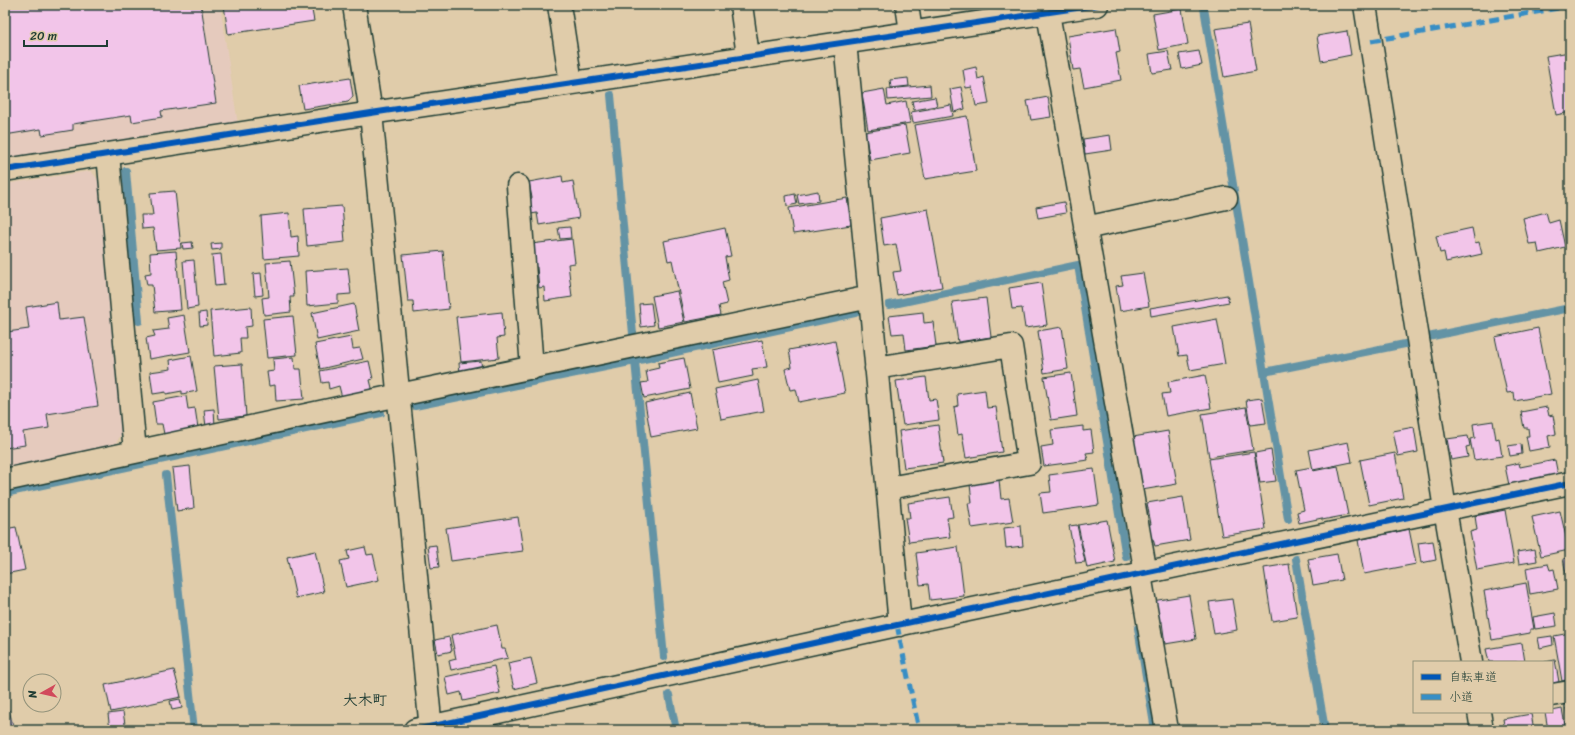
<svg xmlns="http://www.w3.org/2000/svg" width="1575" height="735" viewBox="0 0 1575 735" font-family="Sriracha,'Klee One',sans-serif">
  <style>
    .built { fill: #e5cabd }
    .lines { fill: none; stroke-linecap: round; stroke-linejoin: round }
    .stream { stroke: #6493a5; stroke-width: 8 }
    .building { fill: #f2c5e9; stroke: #1f3d34 }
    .minor-casing { stroke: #1f3d34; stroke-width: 25 }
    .minor { stroke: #e0ccaa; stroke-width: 22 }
    .quiet { stroke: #378ec5; stroke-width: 5; stroke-dasharray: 10 5; stroke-linecap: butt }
    .cycleway-casing { stroke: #e0ccaa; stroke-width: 8 }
    .cycleway { stroke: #0057b8; stroke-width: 6 }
    .labels { text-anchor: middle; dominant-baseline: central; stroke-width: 3.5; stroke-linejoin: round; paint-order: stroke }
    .quarter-label { font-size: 15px; font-weight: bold; fill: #1f3d34; stroke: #e0ccaa }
  </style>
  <rect width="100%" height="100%" fill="#e0ccaa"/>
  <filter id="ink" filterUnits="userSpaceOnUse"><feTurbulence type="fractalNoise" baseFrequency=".025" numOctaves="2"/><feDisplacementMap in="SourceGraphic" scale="8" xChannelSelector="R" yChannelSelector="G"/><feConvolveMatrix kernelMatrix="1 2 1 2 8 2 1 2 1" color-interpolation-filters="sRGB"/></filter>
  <g filter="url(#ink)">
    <path class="built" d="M 5,5 L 220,5 L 238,125 L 5,161 Z
      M 91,171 L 99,181 L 122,433 L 114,446 L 5,469 L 5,184 Z"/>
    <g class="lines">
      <path class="stream" d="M 1204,8 L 1288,519
        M 611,95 L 633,334
        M 126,171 L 139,321
        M 889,305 L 1078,265 L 1126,557
        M 1428,337 L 1570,308
        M 635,361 L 664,657
        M 1264,372 L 1405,344
        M 415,406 L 635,361 L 855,313
        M 166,475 L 194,730
        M 5,493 L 381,413
        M 1296,559 L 1325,730
        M 1138,628 L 1155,730
        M 669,695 L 676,730"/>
    </g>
    <path class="building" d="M 5,5 L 201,5 L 216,103 L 161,111 L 162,117 L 132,122 L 131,115 L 73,124 L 73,130 L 42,135 L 41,129 L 5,135 Z
      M 224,5 L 311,5 L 314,21 L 228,34 Z
      M 1182,9 L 1188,44 L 1159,50 L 1153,14 Z
      M 1248,24 L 1256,71 L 1224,77 L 1215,29 Z
      M 1116,28 L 1120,52 L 1116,53 L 1121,80 L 1084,87 L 1080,69 L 1073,70 L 1068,36 Z
      M 1347,31 L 1351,55 L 1321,61 L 1317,36 Z
      M 1168,51 L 1172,70 L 1152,73 L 1149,54 Z
      M 1199,51 L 1202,65 L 1182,69 L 1179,54 Z
      M 1570,52 L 1570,112 L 1556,115 L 1546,56 Z
      M 976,67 L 978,79 L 984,77 L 989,104 L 976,106 L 972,87 L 966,88 L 963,70 Z
      M 350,78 L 353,96 L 348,102 L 303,109 L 299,86 Z
      M 908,78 L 909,86 L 891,88 L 890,80 Z
      M 930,85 L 931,96 L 888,100 L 887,89 Z
      M 961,87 L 965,109 L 954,112 L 950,89 Z
      M 884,89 L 887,105 L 906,101 L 910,123 L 868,130 L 862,93 Z
      M 935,97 L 937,106 L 914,110 L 912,101 Z
      M 1048,97 L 1051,117 L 1031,120 L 1027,101 Z
      M 951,105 L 953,116 L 913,123 L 911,112 Z
      M 967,116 L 976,171 L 925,179 L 915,125 Z
      M 905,125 L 910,153 L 870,160 L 865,132 Z
      M 1110,135 L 1112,150 L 1085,154 L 1083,139 Z
      M 562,176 L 563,183 L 573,181 L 579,218 L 539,225 L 537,213 L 531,214 L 529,199 L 532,198 L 529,182 Z
      M 175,191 L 181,248 L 156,250 L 153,228 L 142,229 L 141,215 L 153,215 L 150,193 Z
      M 818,191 L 819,201 L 799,204 L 797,195 Z
      M 795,194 L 797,204 L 787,206 L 786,196 Z
      M 847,198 L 851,225 L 793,234 L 789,208 Z
      M 1064,202 L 1066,213 L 1038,218 L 1036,207 Z
      M 342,206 L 345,242 L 307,246 L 304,209 Z
      M 928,209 L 942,287 L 897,295 L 893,272 L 901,271 L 896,244 L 884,246 L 880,218 Z
      M 1546,212 L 1549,223 L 1559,220 L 1565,247 L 1539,253 L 1537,243 L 1529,244 L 1523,218 Z
      M 289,213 L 291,237 L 298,236 L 299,256 L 264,259 L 261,216 Z
      M 570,227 L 571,238 L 560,239 L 558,228 Z
      M 725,228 L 731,256 L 725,257 L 729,280 L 722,282 L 727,304 L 719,306 L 721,315 L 685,322 L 672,260 L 668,261 L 664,241 Z
      M 1472,228 L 1475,243 L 1479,242 L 1482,254 L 1446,262 L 1444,252 L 1440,253 L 1436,236 Z
      M 572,239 L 575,263 L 568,264 L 572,297 L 545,301 L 544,287 L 539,288 L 537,267 L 534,268 L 531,244 Z
      M 192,242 L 193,248 L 183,249 L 182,243 Z
      M 221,243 L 221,249 L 212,250 L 211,244 Z
      M 176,251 L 181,310 L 155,312 L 152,285 L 147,285 L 145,274 L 151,273 L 150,253 Z
      M 443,251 L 449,309 L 414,313 L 413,301 L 408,301 L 403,255 Z
      M 221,254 L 224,285 L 215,286 L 212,255 Z
      M 194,260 L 198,307 L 187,309 L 183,261 Z
      M 290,261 L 294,297 L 290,297 L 291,312 L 264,315 L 262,298 L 269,297 L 266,263 Z
      M 348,268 L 351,294 L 338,295 L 338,303 L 307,306 L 305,271 Z
      M 261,273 L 263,295 L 255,296 L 253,274 Z
      M 1143,273 L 1149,306 L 1120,311 L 1116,286 L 1123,285 L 1121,276 Z
      M 1041,283 L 1047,325 L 1025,328 L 1022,308 L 1012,309 L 1009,288 Z
      M 677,291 L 684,322 L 658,327 L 652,296 Z
      M 1227,295 L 1229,302 L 1151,316 L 1150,308 Z
      M 986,298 L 991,337 L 958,342 L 952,302 Z
      M 57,302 L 59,320 L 84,317 L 98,406 L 47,414 L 49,428 L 23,432 L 25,445 L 5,448 L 5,344 L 8,343 L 7,332 L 29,329 L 26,307 Z
      M 651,303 L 654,325 L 641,327 L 639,304 Z
      M 354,304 L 359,331 L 317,340 L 312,313 Z
      M 251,307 L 252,326 L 245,327 L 246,338 L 240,338 L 241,353 L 214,356 L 210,311 Z
      M 206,312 L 207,325 L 200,326 L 199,313 Z
      M 502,312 L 504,337 L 497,338 L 499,358 L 461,362 L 456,317 Z
      M 923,312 L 924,323 L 933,322 L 936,346 L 906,350 L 904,333 L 892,334 L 889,316 Z
      M 184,315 L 190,352 L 149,359 L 146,338 L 155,336 L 153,331 L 169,329 L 167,318 Z
      M 293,316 L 297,355 L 267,358 L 263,319 Z
      M 1217,319 L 1225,364 L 1190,370 L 1187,355 L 1179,356 L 1174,327 Z
      M 1062,327 L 1068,369 L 1044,373 L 1038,331 Z
      M 1538,328 L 1551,394 L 1515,401 L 1514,392 L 1507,393 L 1495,337 Z
      M 351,337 L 353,349 L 360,348 L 363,359 L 320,369 L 315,344 Z
      M 762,340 L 767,367 L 752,369 L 753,376 L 718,383 L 712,350 Z
      M 835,341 L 845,393 L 799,402 L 796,389 L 790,390 L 785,369 L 792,367 L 789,350 Z
      M 191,356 L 197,391 L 182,394 L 182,391 L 166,394 L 166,392 L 153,394 L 150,372 L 171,369 L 170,360 Z
      M 294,357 L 295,369 L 301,369 L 304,399 L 276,401 L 275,385 L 269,386 L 267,372 L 274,371 L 273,359 Z
      M 684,358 L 690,389 L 644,398 L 641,383 L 648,382 L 646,371 L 659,368 L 658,363 Z
      M 369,361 L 373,379 L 370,380 L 373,392 L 342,398 L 339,386 L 329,389 L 328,382 L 322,383 L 320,371 Z
      M 481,361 L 482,371 L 460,373 L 459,363 Z
      M 242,364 L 246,416 L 219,419 L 214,366 Z
      M 1071,373 L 1077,416 L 1051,420 L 1044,377 Z
      M 1205,375 L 1211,408 L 1166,416 L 1162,394 L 1170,393 L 1168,382 Z
      M 926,377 L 929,400 L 936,399 L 939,420 L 903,425 L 896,381 Z
      M 758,380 L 764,411 L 721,419 L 715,389 Z
      M 985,390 L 987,408 L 996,407 L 1002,452 L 966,458 L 962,434 L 958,435 L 954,407 L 958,406 L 957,394 Z
      M 690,393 L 697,428 L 651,437 L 645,403 Z
      M 186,396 L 188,409 L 195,408 L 198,428 L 164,434 L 162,424 L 156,424 L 153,402 Z
      M 1262,398 L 1266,423 L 1250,425 L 1246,400 Z
      M 1246,407 L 1253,450 L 1209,457 L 1202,414 Z
      M 1547,407 L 1549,416 L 1553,415 L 1556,434 L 1548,436 L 1550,447 L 1529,451 L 1526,436 L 1529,436 L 1528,428 L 1524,428 L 1521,412 Z
      M 214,409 L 215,426 L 206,427 L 204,410 Z
      M 1493,421 L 1496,439 L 1499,438 L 1502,456 L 1474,460 L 1470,439 L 1475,438 L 1473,424 Z
      M 938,425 L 943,463 L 904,468 L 899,431 Z
      M 1083,426 L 1083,431 L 1091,430 L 1094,452 L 1086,453 L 1088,460 L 1044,466 L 1041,447 L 1053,445 L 1051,430 Z
      M 1414,427 L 1418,452 L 1398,456 L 1393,431 Z
      M 1168,431 L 1177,484 L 1142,490 L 1133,437 Z
      M 1468,436 L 1470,446 L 1466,447 L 1468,457 L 1451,460 L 1447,439 Z
      M 1348,442 L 1352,462 L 1313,470 L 1309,450 Z
      M 1521,444 L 1522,454 L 1510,456 L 1508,446 Z
      M 1271,450 L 1276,481 L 1260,483 L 1255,453 Z
      M 1254,452 L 1266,529 L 1222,536 L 1209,459 Z
      M 1395,453 L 1403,498 L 1369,505 L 1360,460 Z
      M 1555,460 L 1558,475 L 1509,485 L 1505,466 L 1519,463 L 1520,467 Z
      M 190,466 L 194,508 L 177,511 L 172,468 Z
      M 1338,466 L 1348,515 L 1322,520 L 1322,518 L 1299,523 L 1297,512 L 1304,510 L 1296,470 L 1312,467 L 1313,471 Z
      M 1094,469 L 1099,505 L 1043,513 L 1040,493 L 1051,492 L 1049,475 Z
      M 999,480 L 1001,499 L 1009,498 L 1013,522 L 972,528 L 968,503 L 972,503 L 970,484 Z
      M 950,497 L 953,517 L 947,518 L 950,537 L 909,542 L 905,518 L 910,518 L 908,503 Z
      M 1183,497 L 1190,540 L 1155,546 L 1153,539 L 1146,540 L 1144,525 L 1151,524 L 1147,503 Z
      M 1505,510 L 1514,563 L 1477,570 L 1470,532 L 1477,530 L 1475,516 Z
      M 1560,511 L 1569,550 L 1541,556 L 1532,517 Z
      M 518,517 L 523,551 L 451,561 L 446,528 Z
      M 1107,520 L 1115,562 L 1087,568 L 1078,525 Z
      M 1077,525 L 1085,562 L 1076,563 L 1069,526 Z
      M 1021,526 L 1023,546 L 1006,548 L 1004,528 Z
      M 16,527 L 25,570 L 5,574 L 5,529 Z
      M 1409,529 L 1416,564 L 1364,574 L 1358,540 Z
      M 1433,541 L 1436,560 L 1421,563 L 1418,543 Z
      M 436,545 L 439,567 L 431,568 L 428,546 Z
      M 365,547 L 367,555 L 373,554 L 379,580 L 346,587 L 340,561 L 349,559 L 347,551 Z
      M 958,547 L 964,596 L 930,600 L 928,584 L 920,585 L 916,553 Z
      M 1535,549 L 1537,561 L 1519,564 L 1517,552 Z
      M 315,551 L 324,592 L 296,598 L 287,557 Z
      M 1337,554 L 1342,580 L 1313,585 L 1308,559 Z
      M 1570,557 L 1570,593 L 1563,559 Z
      M 1289,564 L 1297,617 L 1272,621 L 1264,568 Z
      M 1548,564 L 1550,570 L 1554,569 L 1558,589 L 1530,594 L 1526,568 Z
      M 1526,583 L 1534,629 L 1530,629 L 1530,633 L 1492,640 L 1484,591 Z
      M 1189,595 L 1196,639 L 1165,644 L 1162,622 L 1155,623 L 1152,601 Z
      M 1232,599 L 1237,630 L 1214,634 L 1209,602 Z
      M 1555,613 L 1557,626 L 1535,629 L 1533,617 Z
      M 497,625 L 502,649 L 505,649 L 508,658 L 451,670 L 449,661 L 456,659 L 451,635 Z
      M 1570,633 L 1570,679 L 1562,681 L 1554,636 Z
      M 1552,636 L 1553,645 L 1540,648 L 1538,638 Z
      M 449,637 L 452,651 L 438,654 L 435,640 Z
      M 1522,643 L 1525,662 L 1489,662 L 1486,649 Z
      M 531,658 L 537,683 L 514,689 L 508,663 Z
      M 1555,660 L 1559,682 L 1552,683 L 1552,662 L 1545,662 Z
      M 494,666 L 500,693 L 463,701 L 461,692 L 449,695 L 445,677 Z
      M 174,670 L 181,697 L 111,712 L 105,685 Z
      M 180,699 L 182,708 L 172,710 L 170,701 Z
      M 1570,707 L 1570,730 L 1566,708 Z
      M 5,709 L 9,710 L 14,730 L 5,730 Z
      M 1562,709 L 1566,730 L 1548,730 L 1545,712 L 1552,712 L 1552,711 Z
      M 123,712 L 126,730 L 110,730 L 108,714 Z
      M 1531,714 L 1534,730 L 1505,730 L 1503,719 Z
      M 666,727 L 667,730 L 651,730 Z"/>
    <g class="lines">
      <g class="minor-casing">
        <path id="minor" d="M 354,5 L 371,113 L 431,730
          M 559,5 L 571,83
          M 741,5 L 748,56
          M 907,5 L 911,32
          M 1365,5 L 1445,509 L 1471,662
          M 1048,13 L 1146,574
          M 845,42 L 870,297 L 900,625
          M 108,154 L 135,452
          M 5,170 L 371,113 L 1097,5
          M 518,186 L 532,368
          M 1085,228 L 1226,198
          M 876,368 L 1011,346 L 1029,463 L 888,488
          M 5,480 L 399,395 L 870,297
          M 1140,575 L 1167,730
          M 1552,695 L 1570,692
          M 1479,712 L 1482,730
          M 415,730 L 897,625 L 1570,483"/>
      </g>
      <use href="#minor" class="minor"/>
      <path class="quiet" d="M 1371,41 L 1570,6
        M 897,625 L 919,730"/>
      <g class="cycleway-casing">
        <path id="cycleway" d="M 5,170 L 371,113 L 1097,5
          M 415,730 L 897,625 L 1570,483"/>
      </g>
      <use href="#cycleway" class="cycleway"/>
    </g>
  </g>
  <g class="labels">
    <g class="quarter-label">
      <text x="365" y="700">大木町</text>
    </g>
  </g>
  <rect width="1575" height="735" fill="none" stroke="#e0ccaa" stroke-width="20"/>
  <rect x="10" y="10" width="1555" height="715" fill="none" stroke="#1f3d34" stroke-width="1.5" filter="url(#ink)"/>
  <rect x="1413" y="661" width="140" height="52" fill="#e0ccaa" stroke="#93937b"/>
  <rect x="1421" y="674" width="20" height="6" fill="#0057b8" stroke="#93937b"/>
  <text x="1449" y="681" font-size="12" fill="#1f3d34">自転車道</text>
  <rect x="1421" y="694" width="20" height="6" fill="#378ec5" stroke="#93937b"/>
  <text x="1449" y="701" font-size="12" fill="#1f3d34">小道</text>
  <g transform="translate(42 693) rotate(262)"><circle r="19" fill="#e0ccaa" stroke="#93937b"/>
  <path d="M0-3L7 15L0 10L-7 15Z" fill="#d1495b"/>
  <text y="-6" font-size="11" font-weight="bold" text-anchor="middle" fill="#1f3d34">N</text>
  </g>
  <path d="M24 40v6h83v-6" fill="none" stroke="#1f3d34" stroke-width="2"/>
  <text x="30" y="40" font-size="12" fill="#1f3d34" stroke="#e0ccaa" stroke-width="3" paint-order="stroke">20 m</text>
</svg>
